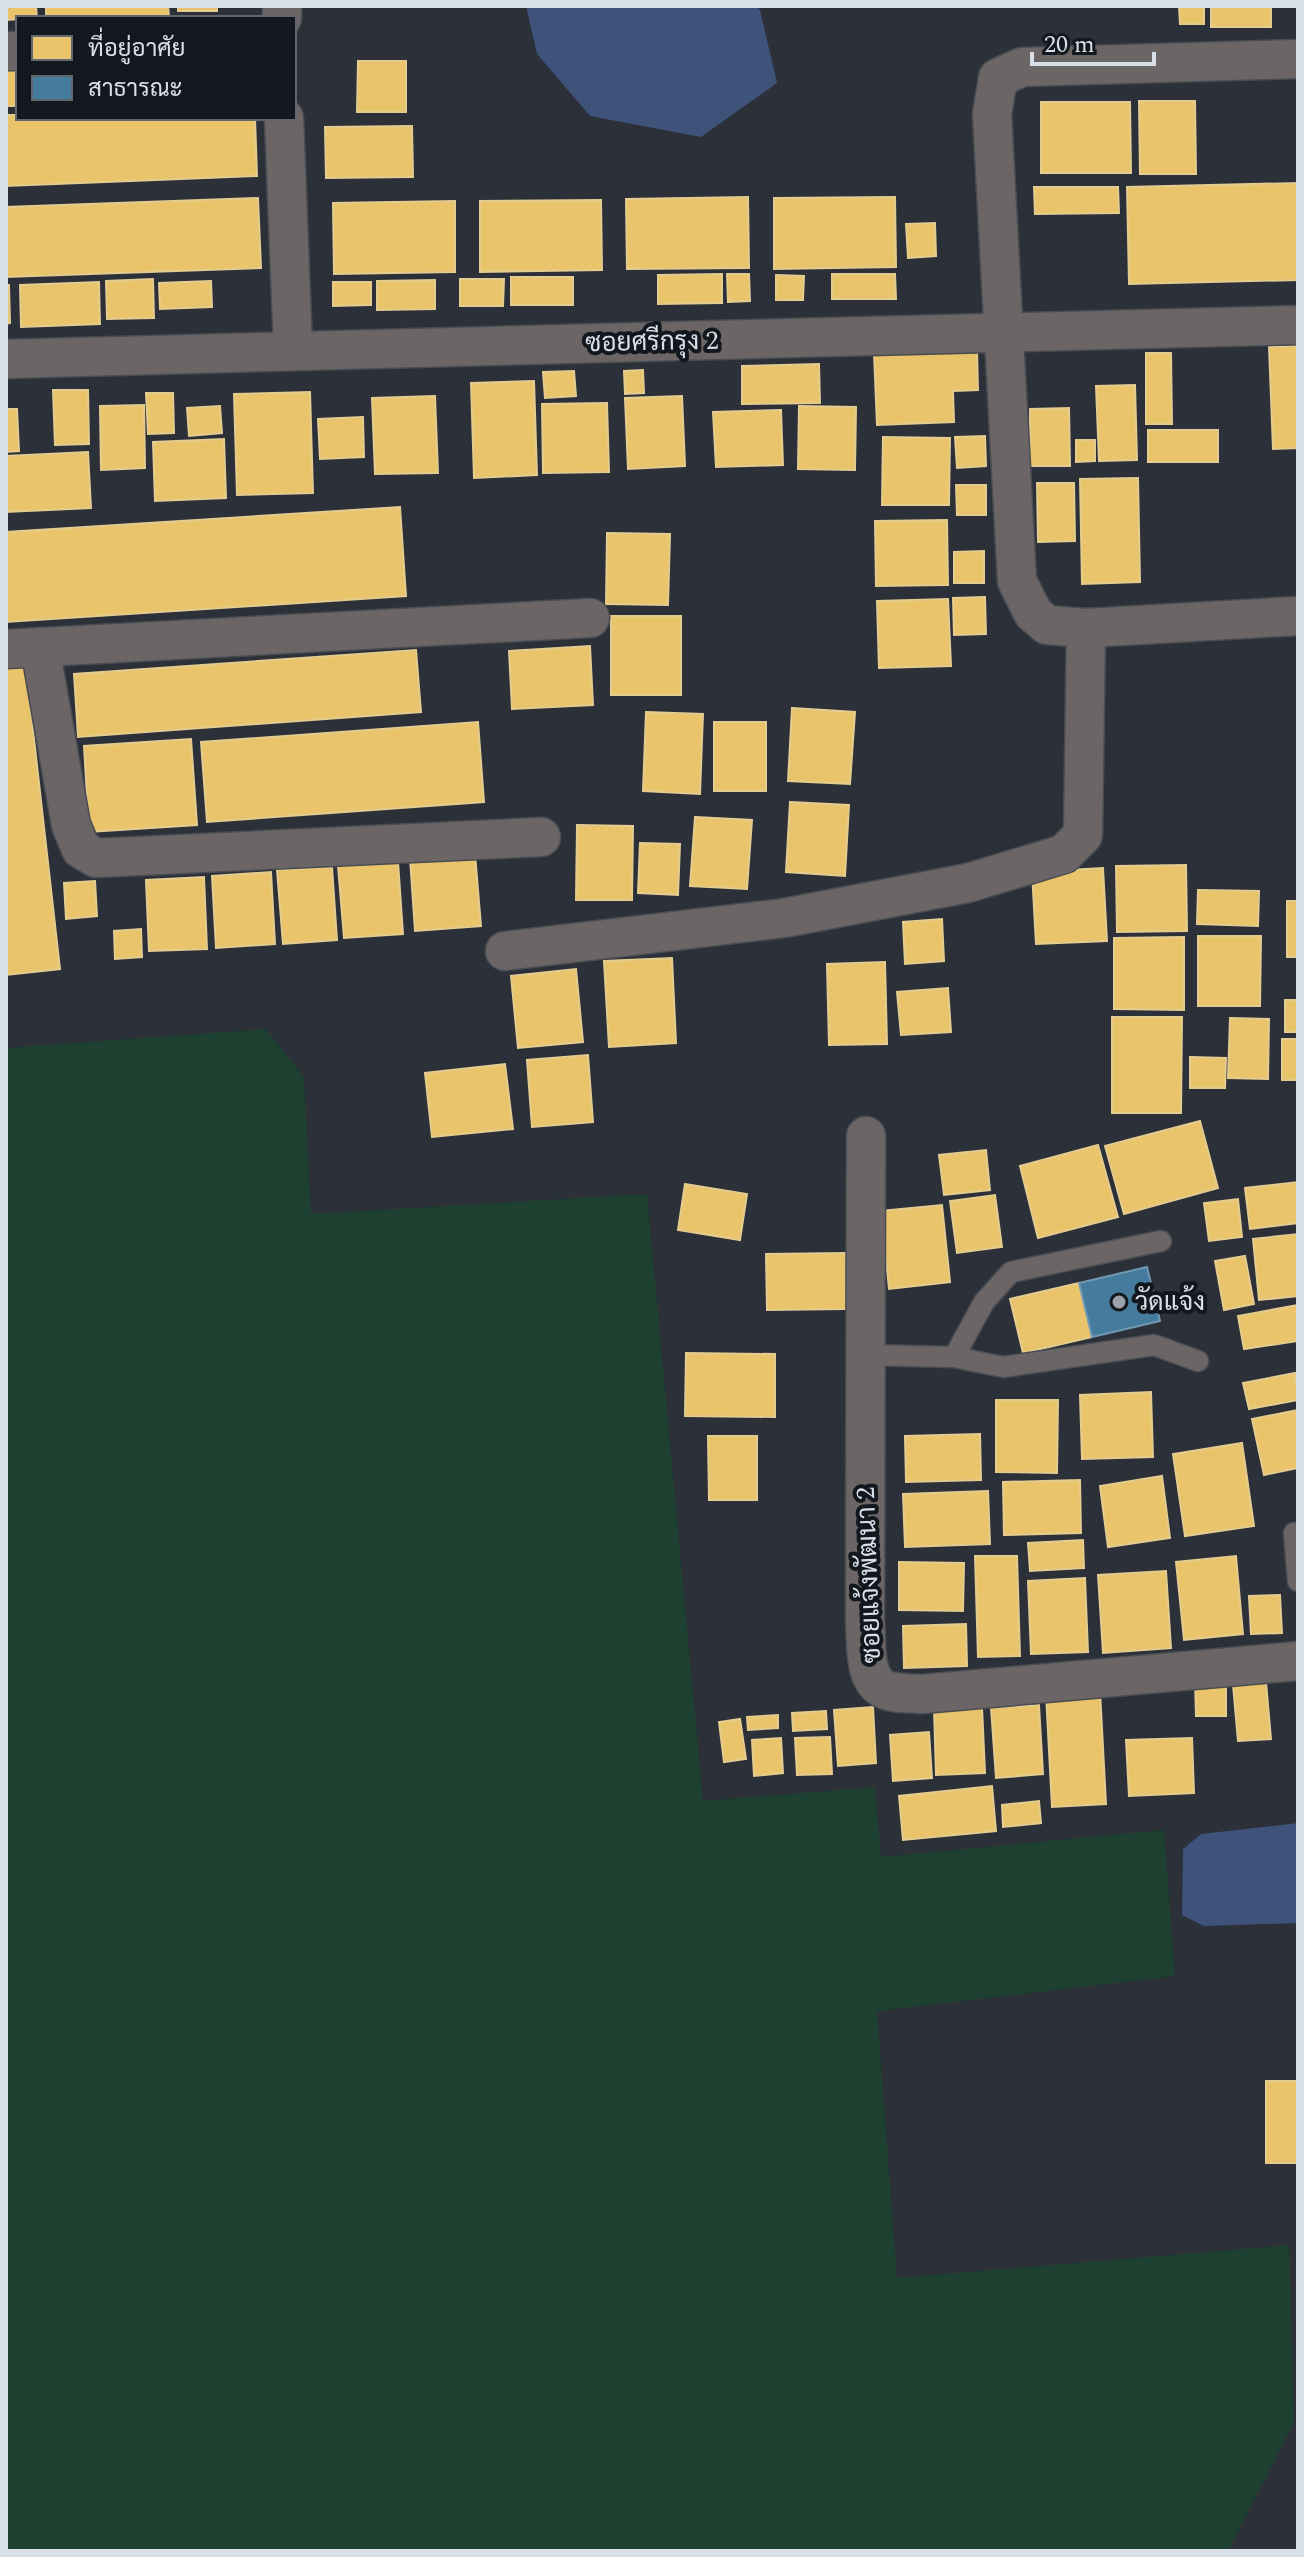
<svg xmlns="http://www.w3.org/2000/svg" width="1304" height="2557" viewBox="0 0 1304 2557" font-family="Spectral,Sarabun,serif">
  <style>
    .green { fill: #1d4031 }
    .water { fill: #3e527a }
    .homes { fill: #e9c46a; stroke: #e4cc90; stroke-width: 2 }
    .public { fill: #457b9d; stroke: #7199b4; stroke-width: 2 }
    .lines { fill: none; stroke-linecap: round; stroke-linejoin: round }
    .lane-casing { stroke: #494d53; stroke-width: 23 }
    .street-casing { stroke: #494d53; stroke-width: 41 }
    .lane { stroke: #6b6566; stroke-width: 20 }
    .street { stroke: #6b6566; stroke-width: 38 }
    .poi-dot { fill: #9ca2ab; stroke: #13171e; stroke-width: 3 }
    .labels { text-anchor: middle; dominant-baseline: central; stroke-width: 8; stroke-linejoin: round; paint-order: stroke }
    .street-label { font-size: 26px; fill: #d9dfe9; stroke: #13171e }
    .poi-label { font-size: 26px; fill: #d9dfe9; stroke: #13171e; text-anchor: start }
  </style>
  <rect width="100%" height="100%" fill="#2c3038"/>
  <path class="green" d="M 266,1029 L 304,1077 L 311,1214 L 647,1194 L 703,1801 L 875,1787 L 881,1857 L 1164,1830 L 1175,1976 L 877,2011 L 897,2278 L 1289,2245 L 1294,2422 L 1228,2551 L 6,2551 L 6,1048 Z"/>
  <path class="water" d="M 526,6 L 756,6 L 760,10 L 777,83 L 701,137 L 590,116 L 537,54 Z
    M 1298,1823 L 1298,1923 L 1204,1926 L 1182,1915 L 1183,1849 L 1201,1834 Z"/>
  <path class="homes" d="M 6,6 L 36,6 L 37,18 L 6,20 Z
    M 46,6 L 168,6 L 169,17 L 46,18 Z
    M 178,6 L 217,6 L 217,11 L 178,11 Z
    M 1179,6 L 1204,6 L 1204,24 L 1180,24 Z
    M 1211,6 L 1271,6 L 1271,27 L 1211,27 Z
    M 358,61 L 406,61 L 406,112 L 357,112 Z
    M 6,70 L 18,70 L 18,106 L 6,106 Z
    M 1139,101 L 1195,101 L 1196,174 L 1140,174 Z
    M 1041,102 L 1130,102 L 1131,173 L 1041,173 Z
    M 6,115 L 18,115 L 18,118 L 255,118 L 257,176 L 6,186 Z
    M 412,126 L 413,177 L 326,178 L 325,127 Z
    M 1298,183 L 1298,280 L 1129,284 L 1127,187 Z
    M 1034,187 L 1118,187 L 1119,213 L 1035,214 Z
    M 748,197 L 749,268 L 627,269 L 626,199 Z
    M 895,197 L 896,267 L 774,269 L 774,198 Z
    M 258,198 L 261,268 L 6,277 L 6,207 Z
    M 601,200 L 602,270 L 480,272 L 480,201 Z
    M 455,201 L 455,272 L 334,274 L 333,203 Z
    M 935,223 L 936,256 L 908,258 L 906,224 Z
    M 722,274 L 722,303 L 658,304 L 658,275 Z
    M 727,274 L 749,274 L 750,301 L 728,302 Z
    M 832,274 L 895,274 L 896,299 L 832,299 Z
    M 776,275 L 804,276 L 803,300 L 776,300 Z
    M 511,277 L 573,277 L 573,305 L 511,305 Z
    M 153,279 L 154,318 L 107,319 L 106,281 Z
    M 460,279 L 504,279 L 503,306 L 460,306 Z
    M 435,280 L 435,309 L 377,310 L 377,281 Z
    M 211,281 L 212,307 L 160,309 L 159,283 Z
    M 99,282 L 100,324 L 21,327 L 20,285 Z
    M 333,282 L 371,282 L 371,305 L 333,306 Z
    M 6,285 L 9,285 L 10,323 L 6,324 Z
    M 1298,346 L 1298,448 L 1273,449 L 1269,347 Z
    M 977,350 L 978,390 L 953,391 L 954,422 L 877,425 L 874,353 Z
    M 1146,353 L 1171,353 L 1172,424 L 1146,424 Z
    M 819,364 L 820,403 L 742,404 L 742,366 Z
    M 643,370 L 644,393 L 625,394 L 624,371 Z
    M 574,371 L 576,396 L 545,398 L 543,372 Z
    M 534,381 L 537,475 L 474,478 L 471,383 Z
    M 1135,385 L 1137,460 L 1099,461 L 1096,386 Z
    M 53,390 L 88,390 L 89,444 L 55,445 Z
    M 310,392 L 313,493 L 237,495 L 234,394 Z
    M 146,393 L 173,393 L 174,433 L 148,434 Z
    M 435,396 L 438,473 L 375,474 L 372,398 Z
    M 682,396 L 685,466 L 628,469 L 625,398 Z
    M 607,403 L 609,472 L 543,473 L 542,404 Z
    M 144,405 L 145,468 L 101,470 L 100,406 Z
    M 220,406 L 222,433 L 189,436 L 187,408 Z
    M 799,406 L 856,407 L 855,470 L 798,469 Z
    M 1069,408 L 1070,466 L 1030,466 L 1030,409 Z
    M 6,409 L 17,409 L 19,451 L 6,452 Z
    M 781,410 L 783,465 L 716,467 L 713,412 Z
    M 363,417 L 364,457 L 320,459 L 318,419 Z
    M 1148,430 L 1218,430 L 1218,462 L 1148,462 Z
    M 985,436 L 986,466 L 957,468 L 955,437 Z
    M 883,437 L 950,438 L 949,505 L 882,505 Z
    M 224,439 L 226,498 L 155,501 L 153,442 Z
    M 1076,440 L 1095,440 L 1095,461 L 1076,462 Z
    M 88,452 L 91,508 L 6,512 L 6,456 Z
    M 1138,478 L 1140,582 L 1082,584 L 1080,479 Z
    M 1037,483 L 1074,483 L 1075,541 L 1038,542 Z
    M 956,485 L 986,485 L 986,515 L 957,515 Z
    M 400,507 L 406,596 L 6,622 L 6,532 Z
    M 947,520 L 948,585 L 876,586 L 875,521 Z
    M 607,533 L 670,534 L 668,605 L 606,604 Z
    M 984,551 L 984,583 L 954,583 L 954,552 Z
    M 985,597 L 986,634 L 954,635 L 953,598 Z
    M 948,599 L 951,666 L 879,668 L 877,601 Z
    M 611,616 L 681,616 L 681,695 L 611,695 Z
    M 590,646 L 593,705 L 512,709 L 509,651 Z
    M 416,650 L 421,712 L 78,737 L 74,674 Z
    M 25,659 L 60,969 L 6,975 L 6,661 Z
    M 792,708 L 855,712 L 850,784 L 788,781 Z
    M 646,712 L 703,714 L 700,794 L 643,791 Z
    M 478,722 L 484,802 L 207,822 L 201,742 Z
    M 714,722 L 766,722 L 766,791 L 714,791 Z
    M 191,739 L 197,825 L 89,832 L 84,746 Z
    M 790,802 L 849,805 L 845,876 L 786,872 Z
    M 695,817 L 752,820 L 747,889 L 690,886 Z
    M 577,825 L 633,826 L 632,900 L 576,900 Z
    M 640,843 L 680,844 L 678,895 L 638,893 Z
    M 475,854 L 481,926 L 415,931 L 410,858 Z
    M 398,862 L 403,934 L 344,938 L 338,866 Z
    M 1186,865 L 1187,931 L 1117,932 L 1116,866 Z
    M 332,867 L 337,940 L 283,944 L 277,870 Z
    M 1103,868 L 1107,941 L 1036,944 L 1032,872 Z
    M 271,872 L 275,944 L 216,948 L 212,876 Z
    M 204,877 L 207,949 L 149,951 L 146,880 Z
    M 95,881 L 97,916 L 66,919 L 64,883 Z
    M 1198,890 L 1259,891 L 1258,926 L 1197,924 Z
    M 1287,901 L 1298,901 L 1298,957 L 1287,957 Z
    M 942,919 L 944,961 L 905,964 L 903,922 Z
    M 141,929 L 142,957 L 115,959 L 114,931 Z
    M 1198,936 L 1261,936 L 1260,1006 L 1198,1006 Z
    M 1184,937 L 1184,1010 L 1114,1009 L 1114,938 Z
    M 672,958 L 676,1043 L 609,1047 L 604,961 Z
    M 885,962 L 887,1044 L 829,1045 L 827,964 Z
    M 576,969 L 583,1042 L 518,1048 L 511,976 Z
    M 948,988 L 951,1032 L 901,1035 L 897,992 Z
    M 1285,1000 L 1298,1000 L 1298,1032 L 1285,1032 Z
    M 1112,1017 L 1182,1017 L 1181,1113 L 1112,1113 Z
    M 1230,1018 L 1269,1019 L 1268,1079 L 1228,1078 Z
    M 1282,1039 L 1298,1039 L 1298,1080 L 1282,1080 Z
    M 588,1055 L 593,1122 L 532,1127 L 527,1060 Z
    M 1190,1057 L 1226,1058 L 1225,1088 L 1190,1088 Z
    M 505,1064 L 513,1129 L 432,1137 L 425,1073 Z
    M 1200,1121 L 1218,1188 L 1124,1214 L 1105,1146 Z
    M 1098,1145 L 1118,1217 L 1038,1238 L 1020,1166 Z
    M 986,1150 L 990,1190 L 944,1195 L 939,1155 Z
    M 1298,1182 L 1298,1223 L 1250,1229 L 1245,1188 Z
    M 685,1184 L 747,1194 L 740,1240 L 678,1230 Z
    M 995,1195 L 1002,1247 L 957,1253 L 950,1201 Z
    M 1238,1199 L 1242,1237 L 1209,1241 L 1204,1203 Z
    M 942,1205 L 950,1282 L 889,1289 L 881,1211 Z
    M 1298,1234 L 1298,1296 L 1259,1300 L 1253,1239 Z
    M 846,1253 L 847,1309 L 767,1310 L 766,1254 Z
    M 1245,1256 L 1254,1304 L 1224,1310 L 1215,1261 Z
    M 1079,1283 L 1092,1337 L 1023,1353 L 1010,1299 Z
    M 1298,1305 L 1298,1341 L 1244,1349 L 1238,1316 Z
    M 686,1353 L 775,1354 L 775,1417 L 685,1416 Z
    M 1295,1373 L 1298,1400 L 1249,1409 L 1243,1383 Z
    M 1151,1392 L 1153,1457 L 1082,1459 L 1080,1395 Z
    M 996,1400 L 1058,1400 L 1057,1473 L 996,1472 Z
    M 1298,1410 L 1298,1468 L 1264,1475 L 1252,1419 Z
    M 980,1434 L 981,1480 L 906,1482 L 905,1436 Z
    M 708,1436 L 757,1436 L 757,1500 L 709,1500 Z
    M 1242,1443 L 1254,1526 L 1185,1536 L 1173,1454 Z
    M 1162,1476 L 1170,1538 L 1108,1547 L 1100,1486 Z
    M 1080,1480 L 1081,1533 L 1004,1535 L 1003,1482 Z
    M 988,1491 L 990,1544 L 905,1547 L 903,1494 Z
    M 1083,1540 L 1084,1568 L 1030,1571 L 1028,1543 Z
    M 975,1556 L 1017,1556 L 1020,1656 L 978,1657 Z
    M 1236,1556 L 1243,1634 L 1184,1640 L 1176,1562 Z
    M 899,1562 L 964,1563 L 963,1611 L 899,1610 Z
    M 1166,1571 L 1171,1648 L 1103,1653 L 1098,1575 Z
    M 1085,1578 L 1088,1652 L 1031,1654 L 1028,1581 Z
    M 1280,1595 L 1282,1633 L 1251,1634 L 1249,1596 Z
    M 966,1624 L 967,1666 L 904,1668 L 903,1626 Z
    M 1195,1680 L 1226,1680 L 1226,1716 L 1196,1716 Z
    M 1266,1682 L 1271,1739 L 1238,1741 L 1233,1685 Z
    M 1100,1691 L 1106,1804 L 1052,1807 L 1046,1694 Z
    M 1039,1705 L 1043,1774 L 996,1778 L 991,1708 Z
    M 873,1707 L 876,1763 L 838,1766 L 834,1710 Z
    M 982,1707 L 985,1773 L 936,1775 L 934,1708 Z
    M 826,1711 L 827,1729 L 793,1731 L 792,1713 Z
    M 778,1715 L 778,1728 L 748,1730 L 747,1717 Z
    M 740,1719 L 746,1759 L 724,1762 L 719,1722 Z
    M 929,1732 L 932,1778 L 893,1781 L 890,1735 Z
    M 830,1737 L 832,1774 L 797,1775 L 795,1738 Z
    M 781,1738 L 783,1773 L 754,1776 L 752,1740 Z
    M 1192,1738 L 1194,1793 L 1129,1796 L 1126,1740 Z
    M 992,1786 L 996,1831 L 903,1840 L 899,1796 Z
    M 1039,1801 L 1041,1823 L 1003,1827 L 1002,1805 Z
    M 1266,2081 L 1298,2081 L 1298,2163 L 1266,2163 Z"/>
  <path class="public" d="M 1147,1267 L 1160,1321 L 1092,1337 L 1079,1283 Z"/>
  <g class="lines">
    <g class="lane-casing">
      <path id="lane" d="M 1161,1241 L 1011,1272 L 984,1302 L 954,1357 L 1003,1367 L 1154,1345 L 1198,1361
        M 866,1355 L 954,1357
        M 1294,1533 L 1298,1581"/>
    </g>
    <g class="street-casing">
      <path id="street" d="M 282,18 L 282,6
        M 6,51 L 18,51
        M 1298,59 L 1022,67 L 998,78 L 992,114 L 1017,581 L 1033,613 L 1047,625 L 1086,628 L 1298,616
        M 284,118 L 293,349
        M 6,359 C 437,344 867,339 1298,325
        M 40,647 L 71,825 L 81,849 L 96,858 L 541,837
        M 6,649 L 590,618
        M 505,951 L 784,918 L 968,883 L 1064,854 L 1083,835 L 1086,628
        M 866,1136 L 865,1621 C 867,1644 862,1684 889,1691 C 899,1694 912,1693 922,1694 L 1298,1661"/>
    </g>
    <use href="#lane" class="lane"/>
    <use href="#street" class="street"/>
  </g>
  <circle class="poi-dot" cx="1119" cy="1302" r="8"/>
  <g class="labels">
    <g class="street-label">
      <text transform="translate(652 342) rotate(-1)">ซอยศรีกรุง 2</text>
      <text transform="translate(869 1575) rotate(-92)">ซอยแจ้งพัฒนา 2</text>
    </g>
    <g class="poi-label">
      <text x="1135" y="1302">วัดแจ้ง</text>
    </g>
  </g>
  <rect width="1304" height="2557" fill="none" stroke="#d9dfe9" stroke-width="16"/>
  <rect x="16" y="16" width="280" height="104" fill="#13171e" stroke="#62676f" stroke-width="2"/>
  <rect x="32" y="36" width="40" height="24" fill="#e9c46a" stroke="#62676f" stroke-width="2"/>
  <text x="88" y="56" font-size="24" fill="#d9dfe9">ที่อยู่อาศัย</text>
  <rect x="32" y="76" width="40" height="24" fill="#457b9d" stroke="#62676f" stroke-width="2"/>
  <text x="88" y="96" font-size="24" fill="#d9dfe9">สาธารณะ</text>
  <path d="M1032 52v12h122v-12" fill="none" stroke="#d9dfe9" stroke-width="4"/>
  <text x="1044" y="52" font-size="24" fill="#d9dfe9" stroke="#13171e" stroke-width="6" paint-order="stroke">20 m</text>
</svg>
